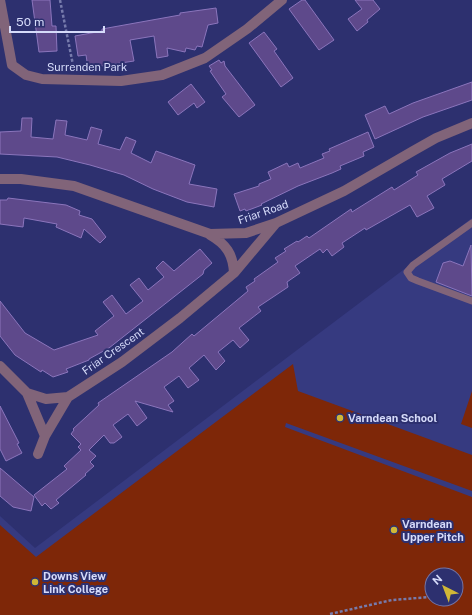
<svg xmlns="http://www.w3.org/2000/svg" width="472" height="615" viewBox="0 0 472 615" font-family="'Public Sans',sans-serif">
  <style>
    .built { fill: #363a80; fill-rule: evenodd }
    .green { fill: #7e2708; fill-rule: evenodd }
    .building { fill: #5e498b; stroke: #8b75bc }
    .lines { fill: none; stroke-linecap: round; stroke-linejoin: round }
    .path { stroke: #777bac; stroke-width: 2.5; stroke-dasharray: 3 2; stroke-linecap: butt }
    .service { stroke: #816479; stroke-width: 7 }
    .minor { stroke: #816479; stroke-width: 10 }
    .poi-dot { fill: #d1b736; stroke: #2d306f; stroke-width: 1.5 }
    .labels { text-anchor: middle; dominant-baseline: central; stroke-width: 4; stroke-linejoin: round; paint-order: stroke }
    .street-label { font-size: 11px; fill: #d6dbfa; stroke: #2d306f }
    .poi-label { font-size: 11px; font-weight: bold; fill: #d6dbfa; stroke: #2d306f; text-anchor: start }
  </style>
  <rect width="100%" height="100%" fill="#2d306f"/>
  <path class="built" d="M 472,218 L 472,615 L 0,615 L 0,516 L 35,548 ZM 432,575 L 456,575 L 456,599 L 432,599 Z"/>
  <path class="green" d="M 293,364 L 298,391 L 472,455 L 472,491 L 286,423 L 285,427 L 472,497 L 472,615 L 0,615 L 0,525 L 36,557 ZM 432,575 L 456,575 L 456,599 L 432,599 Z
    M 472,391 L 472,428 L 461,424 Z"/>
  <path class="building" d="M 32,0 L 50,0 L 52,26 L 56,26 L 57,51 L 39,52 Z
    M 302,0 L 305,0 L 334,40 L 319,50 L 289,9 Z
    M 355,0 L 373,0 L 380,9 L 367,20 L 368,22 L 357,31 L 348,19 L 362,9 Z
    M 216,8 L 218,23 L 208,25 L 202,47 L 197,46 L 195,50 L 186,48 L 185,52 L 167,48 L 168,56 L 157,58 L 154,36 L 130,40 L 134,61 L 88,68 L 86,55 L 78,56 L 75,36 L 102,31 L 102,29 L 180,15 L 180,13 Z
    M 264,32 L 277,49 L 274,51 L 293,78 L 281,87 L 249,43 Z
    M 219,60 L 221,63 L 224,61 L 225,66 L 255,105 L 239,117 L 222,97 L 226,94 L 210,71 L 212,70 L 209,66 Z
    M 472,82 L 472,100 L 423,117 L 375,139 L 365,115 L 385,106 L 389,114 L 413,103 Z
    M 191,84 L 205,102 L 197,108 L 194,103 L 178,115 L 168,102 Z
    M 22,118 L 32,118 L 31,137 L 53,139 L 56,120 L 67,121 L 65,135 L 87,140 L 91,127 L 102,130 L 98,144 L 120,150 L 126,137 L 136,141 L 131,153 L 151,163 L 156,151 L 195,165 L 189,184 L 217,189 L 214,207 L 187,202 L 153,189 L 124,175 L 90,165 L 57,157 L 0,154 L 0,132 L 21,131 Z
    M 368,132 L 374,147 L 363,152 L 364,156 L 340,166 L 341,169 L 332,173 L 298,186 L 261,204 L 262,205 L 246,211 L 245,209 L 240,211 L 234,194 L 259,186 L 259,184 L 271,179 L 268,172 L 287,163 L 289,167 L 298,163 L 300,168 L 324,158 L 322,154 L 330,151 L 329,149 Z
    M 472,144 L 472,161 L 442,179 L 445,185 L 427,196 L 434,208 L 417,217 L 410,205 L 366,230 L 365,228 L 342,243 L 344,247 L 332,256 L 327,249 L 323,253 L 320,249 L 295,266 L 300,273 L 287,282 L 288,287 L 258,307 L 261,311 L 239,328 L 249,340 L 240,348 L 233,340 L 218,352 L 225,361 L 216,370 L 204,355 L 189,368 L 199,380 L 188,388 L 179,376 L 164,387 L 174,401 L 168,405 L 173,412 L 135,401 L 147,418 L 137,426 L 128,414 L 113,425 L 122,437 L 114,443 L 110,443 L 104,435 L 89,450 L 96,456 L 90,462 L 94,466 L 85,474 L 86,475 L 56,500 L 59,503 L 51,509 L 45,503 L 42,506 L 34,495 L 67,469 L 64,466 L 81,450 L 78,447 L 81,444 L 71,434 L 74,430 L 73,429 L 99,405 L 98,403 L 172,352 L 192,334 L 194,336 L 248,291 L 246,287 L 255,281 L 254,279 L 278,262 L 275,258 L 286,251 L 284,249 L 297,241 L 298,242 L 307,236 L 309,238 L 351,209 L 352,212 L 392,187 L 394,190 L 418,175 L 416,172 L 450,153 Z
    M 8,198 L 66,205 L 80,211 L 79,215 L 92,219 L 106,237 L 100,243 L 84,229 L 81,238 L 56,227 L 57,224 L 24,218 L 23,227 L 0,224 L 0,200 L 7,200 Z
    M 471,245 L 472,296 L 436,282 L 443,263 L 450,261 L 463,266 Z
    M 200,249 L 212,263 L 204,270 L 203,274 L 109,348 L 89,359 L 89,360 L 66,369 L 68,372 L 53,377 L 42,370 L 41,372 L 15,355 L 0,336 L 0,301 L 25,333 L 54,350 L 98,335 L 95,331 L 114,316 L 103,302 L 112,295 L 126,314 L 143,301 L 130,285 L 139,278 L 148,290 L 164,277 L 156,268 L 163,261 L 174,271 Z
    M 0,406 L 19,443 L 17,444 L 22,453 L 6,461 L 0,449 Z
    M 0,468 L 34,497 L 31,511 L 13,507 L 0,496 Z"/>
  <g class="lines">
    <path class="path" d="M 60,0 L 74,70
      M 330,614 L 392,600 L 431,597"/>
    <path class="service" d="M 472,223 L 413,265 L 407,272 L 411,278 L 418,281 L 472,301"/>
    <path class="minor" d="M 0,0 L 12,65 L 26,75 L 42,79 L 121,81 L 162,75 L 205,58 L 247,29 L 282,0
      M 0,179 L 21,179 L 74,186 L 210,234 L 246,233 L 276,223 L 344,191 L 413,151 L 436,138 L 472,123
      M 210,235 C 226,244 233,254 234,273
      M 0,366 L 27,393 L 46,399 L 68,397 L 122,362 L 180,318 L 234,273 L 276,223
      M 27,393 L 45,436
      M 38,454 L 45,436 L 68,397"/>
  </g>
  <g class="poi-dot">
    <circle cx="340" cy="418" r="4"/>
    <circle cx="394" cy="530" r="4"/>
    <circle cx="35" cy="582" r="4"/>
  </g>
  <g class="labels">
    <g class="street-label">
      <text x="87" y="67">Surrenden Park</text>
      <text transform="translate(263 212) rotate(-19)">Friar Road</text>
      <text transform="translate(113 351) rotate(-35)">Friar Crescent</text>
    </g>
    <g class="poi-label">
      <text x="348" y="418">Varndean School</text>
      <text x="402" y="524">Varndean<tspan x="402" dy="13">Upper Pitch</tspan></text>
      <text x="43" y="576">Downs View<tspan x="43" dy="13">Link College</tspan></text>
    </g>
  </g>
  <g transform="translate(444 587) rotate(318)"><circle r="19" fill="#2d306f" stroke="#7174a7"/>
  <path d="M0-3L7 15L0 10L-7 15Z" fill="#d1b736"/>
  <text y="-6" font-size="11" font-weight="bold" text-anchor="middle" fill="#d6dbfa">N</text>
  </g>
  <path d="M10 26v6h94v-6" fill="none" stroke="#d6dbfa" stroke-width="2"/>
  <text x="16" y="26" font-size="12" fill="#d6dbfa" stroke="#2d306f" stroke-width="3" paint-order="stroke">50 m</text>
</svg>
